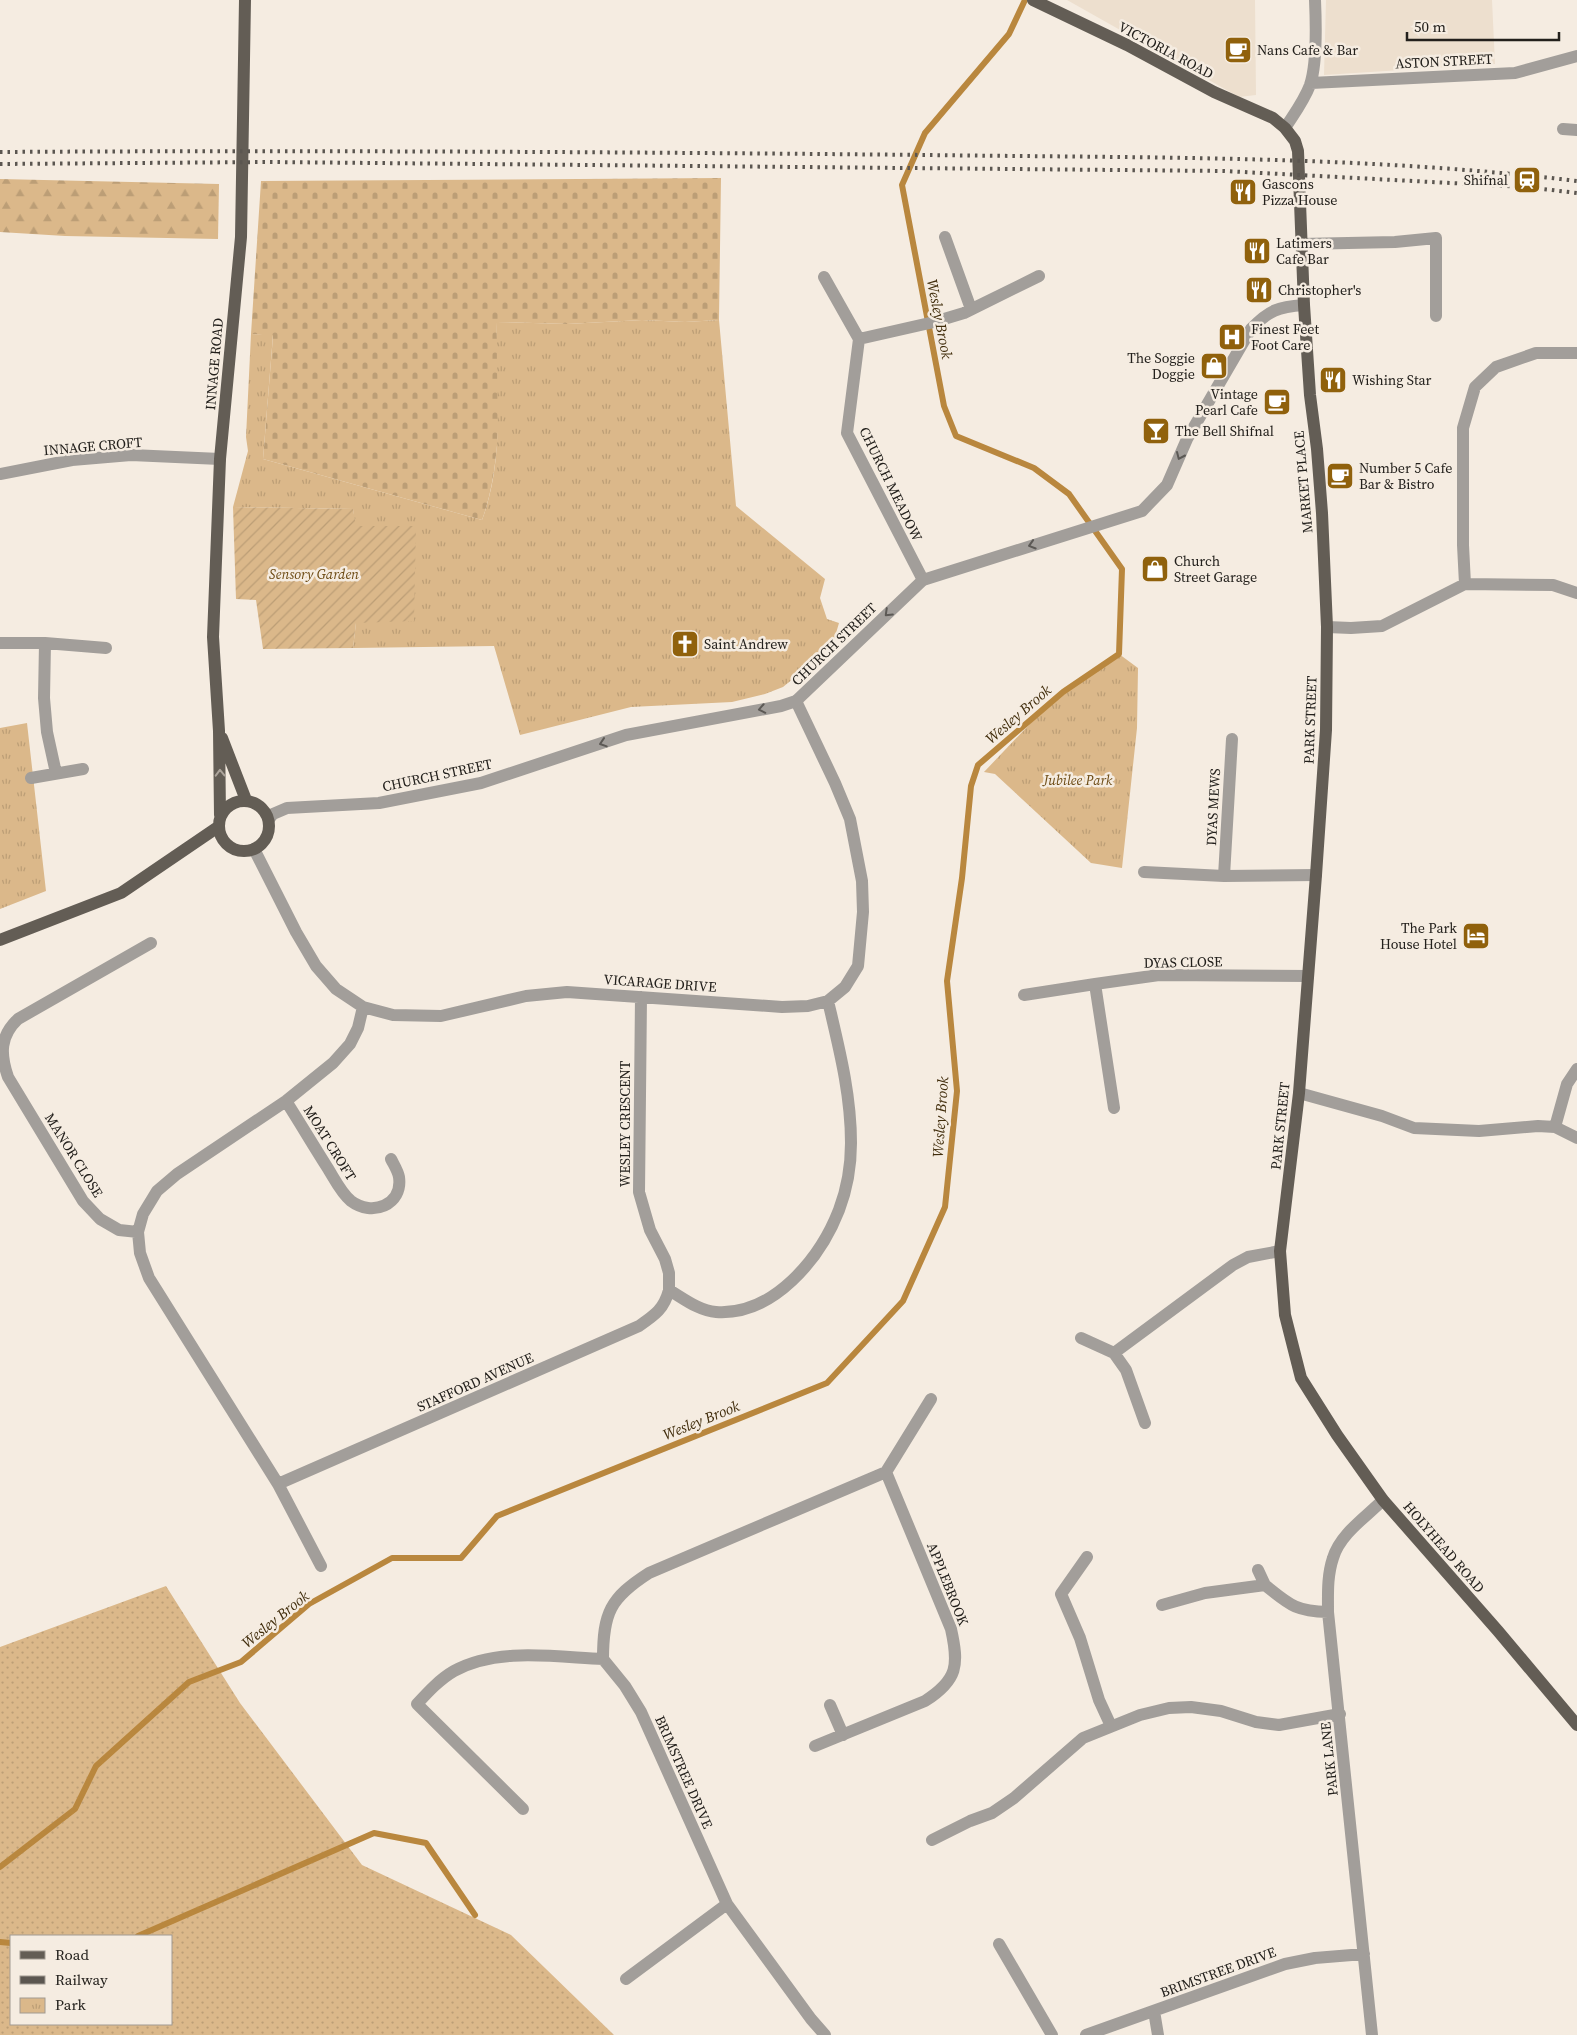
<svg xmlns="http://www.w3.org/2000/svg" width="1577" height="2035" viewBox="0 0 1577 2035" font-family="'Source Serif 4',serif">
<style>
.built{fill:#eddfce}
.grass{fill:url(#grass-dots);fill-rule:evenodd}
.forest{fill:url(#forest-firs)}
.cemetery{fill:url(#cemetery-stones)}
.park{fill:url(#park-tufts)}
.garden{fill:url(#garden-furrows)}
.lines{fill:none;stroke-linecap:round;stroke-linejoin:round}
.stream{stroke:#b9873e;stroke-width:6}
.minor{stroke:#a29e9a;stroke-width:12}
.tertiary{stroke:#a29e9a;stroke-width:12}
.primary{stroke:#635d55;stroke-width:12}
.rail{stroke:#5b5650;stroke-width:4;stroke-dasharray:2.5 5;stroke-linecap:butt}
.oneway{stroke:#5c5955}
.oneway2{stroke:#aca49b}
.labels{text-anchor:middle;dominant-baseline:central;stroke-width:5;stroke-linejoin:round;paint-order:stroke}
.street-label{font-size:14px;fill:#23201c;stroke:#f5ece1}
.poi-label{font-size:14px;fill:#23201c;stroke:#f5ece1;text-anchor:start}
.park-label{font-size:14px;font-style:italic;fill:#6d4b14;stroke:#f5ece1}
.water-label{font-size:15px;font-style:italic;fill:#402c0b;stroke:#f5ece1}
</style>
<defs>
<pattern id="grass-dots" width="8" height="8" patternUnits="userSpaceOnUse" patternTransform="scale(1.25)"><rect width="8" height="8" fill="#dbb88a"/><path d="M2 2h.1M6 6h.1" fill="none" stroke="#bc9e76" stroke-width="1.8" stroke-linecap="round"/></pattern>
<pattern id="forest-firs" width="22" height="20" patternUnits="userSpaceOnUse" patternTransform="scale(1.25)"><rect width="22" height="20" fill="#dbb88a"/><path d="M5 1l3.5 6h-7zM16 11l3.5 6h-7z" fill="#bc9e76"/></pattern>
<pattern id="cemetery-stones" width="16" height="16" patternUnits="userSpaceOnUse" patternTransform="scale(1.25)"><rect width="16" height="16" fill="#dbb88a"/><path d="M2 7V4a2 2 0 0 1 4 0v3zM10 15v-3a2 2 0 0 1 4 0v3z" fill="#bc9e76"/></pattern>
<pattern id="park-tufts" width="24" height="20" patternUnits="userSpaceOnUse" patternTransform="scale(1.25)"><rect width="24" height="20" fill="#dbb88a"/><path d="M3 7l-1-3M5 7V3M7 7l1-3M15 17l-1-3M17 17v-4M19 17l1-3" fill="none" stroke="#bc9e76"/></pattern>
<pattern id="garden-furrows" width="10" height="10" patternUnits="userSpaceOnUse" patternTransform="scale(1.25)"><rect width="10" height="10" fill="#dbb88a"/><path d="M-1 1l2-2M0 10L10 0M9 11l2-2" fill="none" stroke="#bc9e76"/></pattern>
</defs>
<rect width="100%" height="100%" fill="#f5ece1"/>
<path class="built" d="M1067,0H1255L1256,95L1239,97Z
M1326,0H1492L1495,64L1324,75Z"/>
<path class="grass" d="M166,1586L240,1703L362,1865L511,1935L614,2035H0V1647ZM171,1936V2024H11V1936Z"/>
<path class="forest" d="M0,179L219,184L218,239L65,236L0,232Z"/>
<path class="cemetery" d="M721,178L719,320L685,322L642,320L567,324L497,322C496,350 500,378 499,407C498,444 495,485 482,520L263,459L273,336L251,334L261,181Z"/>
<path class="park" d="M642,320L685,322L719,320L736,506L825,579L820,598L827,619L839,623L834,640L821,656L783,687L765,694L732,702L631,707L520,735L494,646L353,648L356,623L355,526L353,509L233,507L248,451L246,437L251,334L273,335L263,459L482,520C506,456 495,388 497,322L567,324Z
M1119,654L1138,668L1137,728L1122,868L1091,863L995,774L984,772L1044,709Z
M27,723L46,891L0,909V728Z"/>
<path class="garden" d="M233,507L353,509L356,526H416L414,621L356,623L353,648L263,649L256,600L236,599Z"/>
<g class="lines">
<path class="stream" d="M0,1867L75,1809L96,1766L189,1682L241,1662L309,1604L392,1558H461L497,1516L827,1383L903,1301L945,1207L957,1091L947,981L962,878L971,786L978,765L1063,692L1119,654L1122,569L1069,494L1034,468L956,436L944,406L902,185L925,133L1009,34L1025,0
M138,1936L374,1833L426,1843L475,1915
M0,1942L11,1943"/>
<path class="minor" d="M1563,129L1577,130
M945,237L971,309
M1301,244L1395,242L1436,238V316
M824,277L859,339
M0,474L72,460L131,455L220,459
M923,580L847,433L859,339L934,322L964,313L1039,276
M1465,584L1463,545V428L1475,387L1496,367L1536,353H1577
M1327,627L1351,628L1382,626L1465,584L1553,585L1577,593
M0,643H45L106,648
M45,643L44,698L47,732L56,773
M31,778L83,769
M254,849L296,932L316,966L336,989L363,1007L393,1015L441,1016L526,996L567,992L782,1007L808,1006L828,1001L845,987L858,966L863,912L862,881L850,819L835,783L796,701
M1144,872L1224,876L1316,875
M1224,876L1232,739
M151,943L18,1019C0,1036 0,1054 8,1077L83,1201L100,1219L119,1230L138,1232L143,1214L157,1191L177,1174L286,1101L333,1063L350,1044L358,1028L363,1007
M1024,995L1095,984
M641,997L639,1192L650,1230L665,1259L669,1273V1290C683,1298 699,1311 716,1312C773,1316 820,1259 839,1210C847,1189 851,1165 851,1143C851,1094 839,1048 828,1001
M1299,1093L1382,1116L1414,1128L1479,1131L1538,1126L1555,1127L1567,1084L1577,1069
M286,1101C300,1123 313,1145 327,1167C334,1178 341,1193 351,1201C372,1217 403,1205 399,1177C398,1171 394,1165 391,1159
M1114,1108L1095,984L1159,975L1308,976
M1555,1127L1577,1138
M138,1232L140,1253L149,1278L278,1484L321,1566
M1081,1338L1114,1353
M1145,1423L1126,1370L1114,1353L1233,1265L1248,1257L1280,1251
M886,1472L931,1399
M278,1484L639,1326C655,1315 664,1309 669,1290
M1087,1557L1061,1594L1080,1638L1099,1700L1111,1726
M1258,1570L1265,1585
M1162,1605L1205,1593L1265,1585C1290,1605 1295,1611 1328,1612
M603,1659C603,1613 610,1598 649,1573L886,1472L951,1629C959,1665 958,1680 925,1701L815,1746
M603,1659L625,1686L641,1712L727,1904L811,2019L825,2035
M830,1705L843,1735
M523,1809L417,1704C428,1692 440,1679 454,1671C497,1647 556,1657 603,1659
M932,1840L970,1821L992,1813L1014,1798L1083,1738L1140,1715L1169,1708L1191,1707L1221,1711L1256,1722L1279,1725L1340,1714
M999,1944L1052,2035
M626,1979L727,1904
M1154,2011L1158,2035
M1086,2035L1285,1964L1315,1958L1364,1954
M1372,2035L1328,1612C1328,1594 1327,1576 1333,1558C1340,1534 1366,1517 1383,1500"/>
<path class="tertiary" d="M1311,83L1515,73L1577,56
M1285,128C1294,114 1304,101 1310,85C1317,64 1316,22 1315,0
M269,819L273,814L287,808L379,803L481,783L626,735L781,706L796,701L923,580L1142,511L1167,485L1187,439L1251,329C1269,310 1278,307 1304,305"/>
<path class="primary" d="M1033,0L1127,45L1214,92L1273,118L1285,128L1295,141L1298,151L1304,305L1310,395L1317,449L1322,513L1327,627L1326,730L1316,875L1299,1093L1280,1251L1285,1315L1301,1378L1337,1435L1383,1500L1498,1631L1577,1725
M222,738L246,800
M219 826a25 25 0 1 1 50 0a25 25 0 1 1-50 0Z
M220,815L219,731L213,637L220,459L241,237L245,0
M0,940L121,893L218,827"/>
<path class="rail" d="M0,152C309,150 618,152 928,155C1144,158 1362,155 1577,181
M0,164L269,162L1224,171L1526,187L1577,193"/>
</g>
<defs><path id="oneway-chevron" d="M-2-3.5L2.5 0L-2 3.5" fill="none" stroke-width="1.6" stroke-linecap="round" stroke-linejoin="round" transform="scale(1.25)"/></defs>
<g class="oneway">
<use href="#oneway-chevron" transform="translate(1180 456) rotate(114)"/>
<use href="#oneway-chevron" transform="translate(1032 545) rotate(163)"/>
<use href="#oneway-chevron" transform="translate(888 613) rotate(136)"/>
<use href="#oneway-chevron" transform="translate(762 709) rotate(169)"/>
<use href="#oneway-chevron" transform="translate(603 743) rotate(162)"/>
</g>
<use class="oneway2" href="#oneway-chevron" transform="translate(220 773) rotate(-91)"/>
<defs>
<g id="cafe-square" transform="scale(1.4375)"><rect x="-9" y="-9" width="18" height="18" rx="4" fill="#90610c" stroke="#f5ece1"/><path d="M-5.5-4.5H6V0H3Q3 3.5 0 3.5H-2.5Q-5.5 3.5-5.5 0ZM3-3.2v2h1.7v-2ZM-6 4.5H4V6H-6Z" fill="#fff"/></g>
<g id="station-square" transform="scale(1.4375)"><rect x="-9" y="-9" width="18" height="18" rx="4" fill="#90610c" stroke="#f5ece1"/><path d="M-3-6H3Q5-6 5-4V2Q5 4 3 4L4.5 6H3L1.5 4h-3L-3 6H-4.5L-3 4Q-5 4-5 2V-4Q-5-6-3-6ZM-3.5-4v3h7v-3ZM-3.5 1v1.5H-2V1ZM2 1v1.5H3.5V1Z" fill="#fff"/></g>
<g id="restaurant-square" transform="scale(1.4375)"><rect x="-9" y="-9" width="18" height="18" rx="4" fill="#90610c" stroke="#f5ece1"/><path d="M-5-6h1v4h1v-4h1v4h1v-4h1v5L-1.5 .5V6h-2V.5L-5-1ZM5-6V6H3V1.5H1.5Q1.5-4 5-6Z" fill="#fff"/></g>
<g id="hospital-square" transform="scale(1.4375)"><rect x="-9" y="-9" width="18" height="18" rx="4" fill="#90610c" stroke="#f5ece1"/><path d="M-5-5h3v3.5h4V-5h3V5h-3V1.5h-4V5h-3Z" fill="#fff"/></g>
<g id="shop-square" transform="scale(1.4375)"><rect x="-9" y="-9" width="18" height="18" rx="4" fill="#90610c" stroke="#f5ece1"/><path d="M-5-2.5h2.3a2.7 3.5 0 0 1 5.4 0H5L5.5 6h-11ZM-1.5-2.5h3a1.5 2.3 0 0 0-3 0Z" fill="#fff"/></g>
<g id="bar-square" transform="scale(1.4375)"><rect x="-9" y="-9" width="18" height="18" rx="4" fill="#90610c" stroke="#f5ece1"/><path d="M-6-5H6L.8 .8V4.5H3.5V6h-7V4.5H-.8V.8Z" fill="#fff"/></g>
<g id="church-square" transform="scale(1.4375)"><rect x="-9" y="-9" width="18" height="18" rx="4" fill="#90610c" stroke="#f5ece1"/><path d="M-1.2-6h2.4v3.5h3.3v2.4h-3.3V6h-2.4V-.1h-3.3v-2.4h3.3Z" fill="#fff"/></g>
<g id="hotel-square" transform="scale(1.4375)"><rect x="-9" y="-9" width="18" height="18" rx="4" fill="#90610c" stroke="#f5ece1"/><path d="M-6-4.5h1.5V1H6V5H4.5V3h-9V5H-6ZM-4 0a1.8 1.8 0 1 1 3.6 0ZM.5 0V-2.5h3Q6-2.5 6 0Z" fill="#fff"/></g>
</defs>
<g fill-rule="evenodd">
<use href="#cafe-square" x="1238" y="50"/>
<use href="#station-square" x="1527" y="180"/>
<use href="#restaurant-square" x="1243" y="192"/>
<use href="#restaurant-square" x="1257" y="251"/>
<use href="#restaurant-square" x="1259" y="290"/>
<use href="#hospital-square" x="1232" y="337"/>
<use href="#shop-square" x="1214" y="366"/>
<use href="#restaurant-square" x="1333" y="380"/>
<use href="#cafe-square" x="1277" y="402"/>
<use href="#bar-square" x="1156" y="431"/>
<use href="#cafe-square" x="1340" y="476"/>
<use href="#shop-square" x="1155" y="569"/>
<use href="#church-square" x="685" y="644"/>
<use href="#hotel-square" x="1476" y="936"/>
</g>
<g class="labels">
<g class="street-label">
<text transform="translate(1166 50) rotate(28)">VICTORIA ROAD</text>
<text transform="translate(1444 61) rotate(-3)">ASTON STREET</text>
<text transform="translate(214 364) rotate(-85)">INNAGE ROAD</text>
<text transform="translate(93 446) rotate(-5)">INNAGE CROFT</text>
<text transform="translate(1303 482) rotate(-95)">MARKET PLACE</text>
<text transform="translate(891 484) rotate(64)">CHURCH MEADOW</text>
<text transform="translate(834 644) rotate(-44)">CHURCH STREET</text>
<text transform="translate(1310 720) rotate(-88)">PARK STREET</text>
<text transform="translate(437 775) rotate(-12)">CHURCH STREET</text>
<text transform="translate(1213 807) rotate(-87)">DYAS MEWS</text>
<text transform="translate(1183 962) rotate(-1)">DYAS CLOSE</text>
<text transform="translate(660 983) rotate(4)">VICARAGE DRIVE</text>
<text transform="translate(625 1124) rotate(-90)">WESLEY CRESCENT</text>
<text transform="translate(1280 1126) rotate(-84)">PARK STREET</text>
<text transform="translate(330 1143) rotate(58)">MOAT CROFT</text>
<text transform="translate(74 1155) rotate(58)">MANOR CLOSE</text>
<text transform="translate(475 1382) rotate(-24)">STAFFORD AVENUE</text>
<text transform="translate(1444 1547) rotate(49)">HOLYHEAD ROAD</text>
<text transform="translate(948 1584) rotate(68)">APPLEBROOK</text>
<text transform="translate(1329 1759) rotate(-96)">PARK LANE</text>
<text transform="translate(684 1772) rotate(66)">BRIMSTREE DRIVE</text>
<text transform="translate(1218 1972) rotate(-20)">BRIMSTREE DRIVE</text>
</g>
<g class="poi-label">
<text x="1257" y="50">Nans Cafe &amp; Bar</text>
<text x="1508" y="180" text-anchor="end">Shifnal</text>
<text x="1262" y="184">Gascons<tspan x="1262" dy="16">Pizza House</tspan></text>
<text x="1276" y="243">Latimers<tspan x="1276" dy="16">Cafe Bar</tspan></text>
<text x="1278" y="290">Christopher's</text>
<text x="1251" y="329">Finest Feet<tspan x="1251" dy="16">Foot Care</tspan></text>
<text x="1195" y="358" text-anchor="end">The Soggie<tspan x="1195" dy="16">Doggie</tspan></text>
<text x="1352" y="380">Wishing Star</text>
<text x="1258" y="394" text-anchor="end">Vintage<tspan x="1258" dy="16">Pearl Cafe</tspan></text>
<text x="1175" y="431">The Bell Shifnal</text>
<text x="1359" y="468">Number 5 Cafe<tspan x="1359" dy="16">Bar &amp; Bistro</tspan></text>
<text x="1174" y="561">Church<tspan x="1174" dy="16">Street Garage</tspan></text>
<text x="704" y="644">Saint Andrew</text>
<text x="1457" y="928" text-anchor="end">The Park<tspan x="1457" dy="16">House Hotel</tspan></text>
</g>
<g class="park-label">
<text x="314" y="574">Sensory Garden</text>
<text x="1078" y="780">Jubilee Park</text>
</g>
<g class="water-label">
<text transform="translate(940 319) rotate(79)">Wesley Brook</text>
<text transform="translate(1018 714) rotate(-41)">Wesley Brook</text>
<text transform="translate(940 1117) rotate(-86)">Wesley Brook</text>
<text transform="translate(701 1420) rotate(-22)">Wesley Brook</text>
<text transform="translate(275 1619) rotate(-39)">Wesley Brook</text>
</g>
</g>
<rect x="10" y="1935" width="162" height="90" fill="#f5ece1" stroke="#a19a92"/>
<rect x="20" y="1951" width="25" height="8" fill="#635d55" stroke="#a19a92"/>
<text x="55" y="1960" font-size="15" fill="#23201c">Road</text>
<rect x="20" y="1976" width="25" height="8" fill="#5b5650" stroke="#a19a92"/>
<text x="55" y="1985" font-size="15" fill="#23201c">Railway</text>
<rect x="20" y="1998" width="25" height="15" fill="url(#park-tufts)" stroke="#a19a92"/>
<text x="55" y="2010" font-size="15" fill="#23201c">Park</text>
<path d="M1407 32v8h152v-8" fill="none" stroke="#23201c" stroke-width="2.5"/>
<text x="1414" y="32" font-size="15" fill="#23201c" stroke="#f5ece1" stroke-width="4" paint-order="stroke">50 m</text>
</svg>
